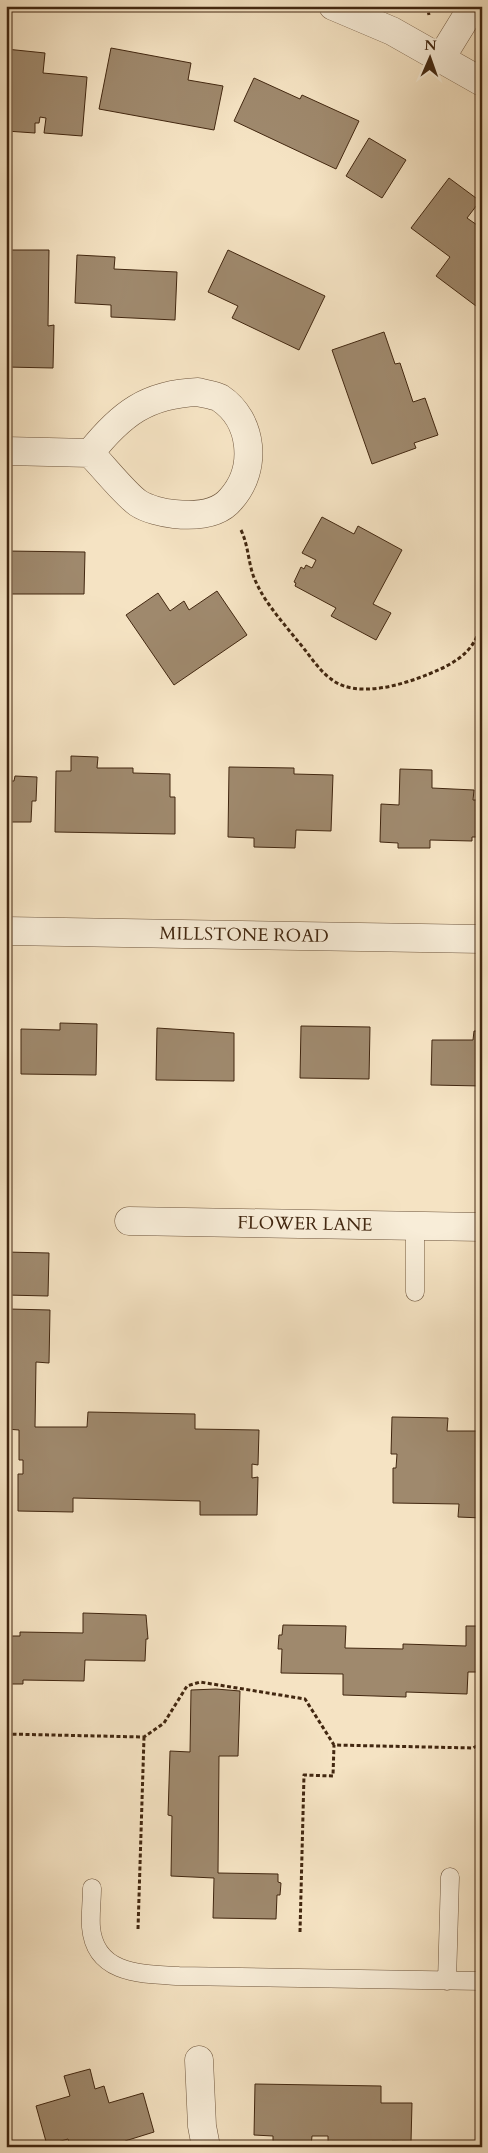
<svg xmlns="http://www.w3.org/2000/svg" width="488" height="2153" viewBox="0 0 488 2153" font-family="Cardo,serif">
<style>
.building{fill:#9f896d;stroke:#422710}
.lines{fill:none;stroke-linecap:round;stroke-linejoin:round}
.service-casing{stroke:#6f563d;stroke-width:19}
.minor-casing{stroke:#6f563d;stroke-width:29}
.path{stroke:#422710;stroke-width:3;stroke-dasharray:4 2.5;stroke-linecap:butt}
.service{stroke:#f8edd8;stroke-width:18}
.minor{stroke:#f8edd8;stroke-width:28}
.labels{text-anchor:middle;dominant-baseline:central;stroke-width:5;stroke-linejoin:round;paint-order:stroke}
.street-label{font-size:18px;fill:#422710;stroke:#f8edd8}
</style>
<rect width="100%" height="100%" fill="#f5e3c3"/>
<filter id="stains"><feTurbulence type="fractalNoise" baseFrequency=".004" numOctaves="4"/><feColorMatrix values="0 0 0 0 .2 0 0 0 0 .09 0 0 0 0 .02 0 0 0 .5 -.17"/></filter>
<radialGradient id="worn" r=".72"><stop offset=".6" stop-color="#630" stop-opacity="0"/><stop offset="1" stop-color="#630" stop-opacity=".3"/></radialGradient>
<path class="building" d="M111,48L191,63L188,80L223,86L214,130L99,109Z
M6,49L45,53L43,73L87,77L82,136L44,133L46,118L40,117L39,123H35V133L6,131Z
M254,78L300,99L302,95L359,121L336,169L234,121Z
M369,138L406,160L382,198L346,176Z
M449,178L480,201L467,218L477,225L479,222L482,225V298L476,306L436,276L450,257L411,228Z
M9,250H49L48,326L54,325L53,368L6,367V270H8Z
M228,250L325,296L299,350L232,318L238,306L208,292Z
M77,255L115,257L114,269L177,272L175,320L111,317V305L75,303Z
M384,332L395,364L400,363L413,402L425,398L438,435L414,443L416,448L372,464L332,350Z
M322,517L354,534L358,526L402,550L373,604L391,613L376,640L331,616L336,608L295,586L296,583L294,582L301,567L304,569L306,565L312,568L316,560L302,553Z
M6,551L85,552L84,594H6Z
M217,591L247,635L174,685L126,615L158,593L170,611L184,601L189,610Z
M71,756L98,757L97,768H133V773L170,774V797H175V834L55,832L56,771H71Z
M229,767L294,768V774L333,775L331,831L296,830L295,848L254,847V838L228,837Z
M400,769L432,770V788L474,790L473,800H482V837H472V841L430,840V848H398V843L380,842L381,804L399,805Z
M15,776L37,777L36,801H32L31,822H6V781H14Z
M60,1023L97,1024L96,1075L21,1074V1029L60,1030Z
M301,1026L370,1027L369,1079L300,1078Z
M157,1028L234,1033V1081L156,1080Z
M474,1031H482V1086L431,1085L432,1040H473Z
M6,1252L49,1253L48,1296L6,1295Z
M9,1309L50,1310L49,1363L36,1362L35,1427H87L88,1412L195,1414V1429L259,1430L258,1465L252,1464V1478L258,1477L257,1515H200V1501L73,1498V1512L18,1511V1474H23V1460H19V1430L6,1429V1314H10Z
M392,1417L448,1418L447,1431H482V1518L458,1517L459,1504L393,1503V1468H396L397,1454H391Z
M83,1613L146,1615L148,1639H146L145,1661L85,1660L84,1681L23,1680V1684H6V1636H20V1632L83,1633Z
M283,1625L346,1626L345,1648L403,1649V1644L466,1646V1626H482V1672H468L467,1694L406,1692V1697L343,1695V1674L281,1673L282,1649H278L279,1635H282Z
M216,1689L240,1691L238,1756H219L218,1873L278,1874V1882L281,1883L280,1895H277L276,1919L213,1918L214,1878L171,1876L172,1816L168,1815L170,1751L190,1752L191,1690Z
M90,2069L95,2089L104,2086L109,2103L143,2093L154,2132L125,2141L127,2147H71L68,2139L47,2145L36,2106L70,2096L64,2076Z
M255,2084L381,2086V2103H412L411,2142L392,2141V2147H328V2136H312L311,2147H273V2136L254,2135Z"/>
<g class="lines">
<g class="service-casing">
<path id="service" d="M415,1292V1226
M92,1888C92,1901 90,1915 91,1927C95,1975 142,1974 179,1976L482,1981
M447,1981L450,1877"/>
</g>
<g class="minor-casing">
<path id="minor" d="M333,6L392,31L482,82
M441,58L473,6
M198,392C205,394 214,395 220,398C253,420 258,469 231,499C218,515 193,516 174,514C163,513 147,509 138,503C125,494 102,465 90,453C121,414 147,394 198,392Z
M6,451L90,453
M6,931L482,939
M129,1221L482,1227
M199,2060L202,2126L206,2147"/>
</g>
<path class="path" d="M427,6L429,15
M241,530C249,547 248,564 255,580C265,603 281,620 296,639C307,651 318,670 331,679C356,699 402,685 429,674C458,662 478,650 482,617
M6,1734L144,1737L164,1723L187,1686L200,1682L305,1699L334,1745L473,1748L482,1743
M138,1929L144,1737
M300,1932L304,1775L333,1776L334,1745"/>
<use href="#service" class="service"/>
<use href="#minor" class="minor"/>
</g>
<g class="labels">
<g class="street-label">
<text transform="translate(244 935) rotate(1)">MILLSTONE ROAD</text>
<text transform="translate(305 1224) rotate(1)">FLOWER LANE</text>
</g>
</g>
<rect width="488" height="2153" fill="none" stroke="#f5e3c3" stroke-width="25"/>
<rect x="8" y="8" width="473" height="2138" fill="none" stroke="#422710" stroke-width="2.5"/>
<rect x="12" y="12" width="463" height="2128" fill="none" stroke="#422710"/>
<g transform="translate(430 58) rotate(2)" stroke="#f8edd8" stroke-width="4" paint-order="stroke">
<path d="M0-4L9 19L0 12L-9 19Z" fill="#422710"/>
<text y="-8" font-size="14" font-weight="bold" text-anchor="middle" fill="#422710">N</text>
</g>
<rect width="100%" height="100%" filter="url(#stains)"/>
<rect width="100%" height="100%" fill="url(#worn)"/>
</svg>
